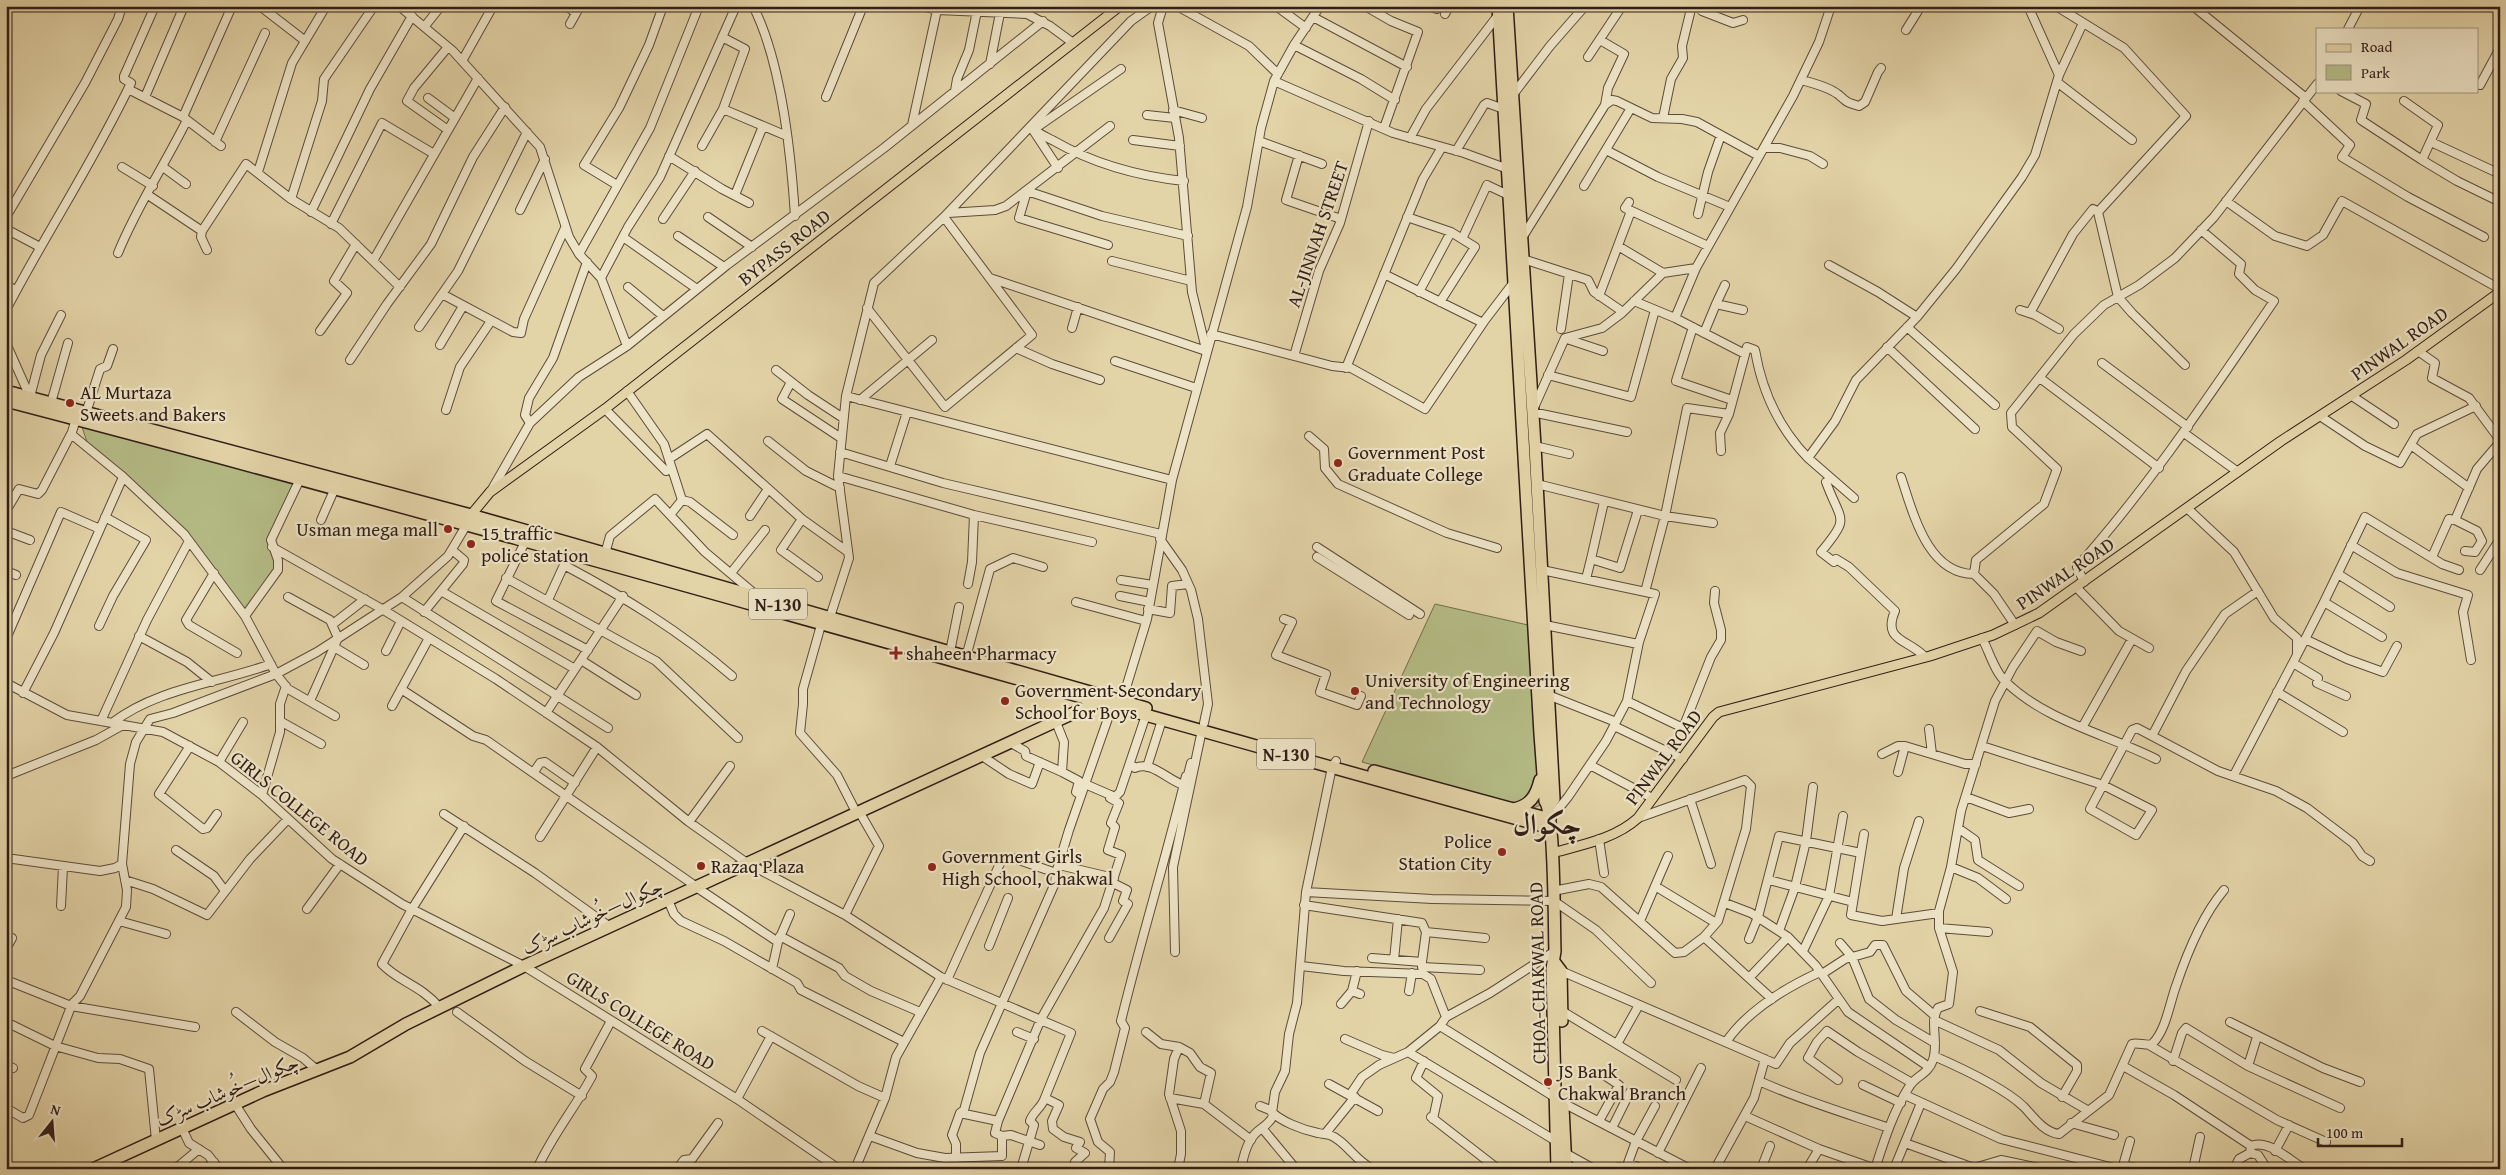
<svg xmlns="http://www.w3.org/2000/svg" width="2506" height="1175" viewBox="0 0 2506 1175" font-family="'Gentium Book Plus',Amiri,serif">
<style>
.green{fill:#b5bc86;stroke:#726c4e}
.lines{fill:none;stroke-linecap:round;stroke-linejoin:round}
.minor-casing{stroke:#5d4b3a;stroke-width:10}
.major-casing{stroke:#301d16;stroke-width:11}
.highway-casing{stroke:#301d16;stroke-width:14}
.minor{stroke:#ede3c6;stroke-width:8}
.major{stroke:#e3d4a8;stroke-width:9}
.highway{stroke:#e3d4a8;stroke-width:11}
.poi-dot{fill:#8f2418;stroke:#ede3c6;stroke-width:2}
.labels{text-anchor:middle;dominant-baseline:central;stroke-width:4.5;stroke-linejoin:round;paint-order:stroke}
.shield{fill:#ede3c6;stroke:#69584b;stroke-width:1}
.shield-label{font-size:18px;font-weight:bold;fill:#301d16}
.street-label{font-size:19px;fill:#301d16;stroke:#ede3c6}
.poi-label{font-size:19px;fill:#301d16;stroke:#ede3c6;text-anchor:start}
.town-label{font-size:29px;font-weight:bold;fill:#301d16;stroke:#ede3c6}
</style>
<rect width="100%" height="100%" fill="#e3d4a8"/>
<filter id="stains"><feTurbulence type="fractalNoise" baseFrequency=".004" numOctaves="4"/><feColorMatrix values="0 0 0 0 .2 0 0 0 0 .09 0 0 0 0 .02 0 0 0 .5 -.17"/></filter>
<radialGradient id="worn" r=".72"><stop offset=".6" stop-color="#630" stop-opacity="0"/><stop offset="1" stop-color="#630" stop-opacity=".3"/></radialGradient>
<path class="green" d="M80,421L300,479L272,544L278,563L245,616L189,541L87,442Z
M1435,604L1528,625L1541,805L1533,808L1362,762Z"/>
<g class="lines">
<g class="minor-casing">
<path id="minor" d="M260,6L304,40
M399,6L453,51L540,147L569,237L579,254L601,278L627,346
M566,6L576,13
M753,6C782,63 791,153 795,216
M921,6L937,10L1027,14L1050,26L1073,43
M1163,6L1158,23L1179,138L1192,292L1206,349
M1177,6L1249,46L1278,74
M1276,6L1306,28
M1365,6L1391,21L1418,32L1384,128
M1428,6L1437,9
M2056,6L2124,48L2186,116L2098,212L2118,297L2132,313L2185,365
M2193,6L2306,98
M1702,11L1733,23L1743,20
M1445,14L1449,6
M1313,17L1407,67
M570,24L580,6
M425,26L441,6
M2348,29L2360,6
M1906,30L1921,6
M1294,45L1361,79L1395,100
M1588,57L1622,6
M462,61L493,6
M990,64L1000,13
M2059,75L2083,23
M1801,80C1813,83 1829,87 1839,95C1848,103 1846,102 1859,106L1865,102L1878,72L1881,68
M1274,81L1393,133L1464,153L1508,169
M2057,82L2132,140
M2477,84L2480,85L2500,48
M128,89L183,117L221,146
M955,91L957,79L969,50L978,6
M2341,91L2366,104L2361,120L2422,160L2438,125L2404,101
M1512,96L1550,46L1585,6
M145,97L184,6
M826,97L863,6
M428,98L455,118
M2303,101L2350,145L2342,157L2408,197L2484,237
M1605,105L1612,100L1617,101L1652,118L1682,119L1697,122L1759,156
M723,109L787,136
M1173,110L1202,118
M1147,115L1175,118
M183,117L232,6
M1663,118L1671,79L1683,58L1682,46L1691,9
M912,125L937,10
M1031,126C1036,133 1046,137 1054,141C1094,164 1137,176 1184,181
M448,130L407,101L414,88L448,47
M527,132L458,271L442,294L513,332L521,333L524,319L565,228
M1410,138L1426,109L1499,14
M1133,140L1180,146
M1259,141L1322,164
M215,142L265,33
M2431,142L2500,174
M702,146L723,109L745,49L722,37
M1764,148H1780L1810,156L1823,164
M1606,150L1658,177L1730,207
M1456,151L1484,105L1487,103L1504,109
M1299,155L1286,200L1341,219
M669,156L722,189L749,203
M2422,160L2457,181L2498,201
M122,167L153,186
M163,167L186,184
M1058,168L1033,130L1121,69
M258,172L292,63L326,6
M617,185L584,165L619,108L649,45L663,6
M1584,186L1631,108
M148,195L202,231
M735,195L763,126
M291,199L322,101L324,79L374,6
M2226,201L2275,236L2307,246L2323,235L2342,201L2500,289
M1629,202L1625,208L1708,246
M520,210L545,159
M311,212L370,89L412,16
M948,213L995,210L1006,206L1110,126
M1698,214L1708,172L1721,135
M6,217L85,83L118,19L122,6
M708,217L752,247
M1407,217L1451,232L1475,247L1440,302
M663,219L695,171
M331,224L382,123L434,154
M6,229L40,247
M678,236L724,267
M623,237L697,289
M1522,238L1605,105L1608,88L1624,54L1600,40
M1462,239L1487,185L1504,193
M1108,245L1019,218L1027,191L1102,216L1188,236
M1618,246L1663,273
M207,250L201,237L202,231L246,164L291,199L339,228L400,287
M118,253C136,208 165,164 187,120
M579,254L650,128L699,6
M1523,259L1588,280L1594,292L1623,312
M373,261L478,78
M1112,261L1191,281
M1829,265L1878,292L1917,317
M1696,268L1793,96L1819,42L1831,6
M1384,274L1483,323
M601,278L628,227L660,177L736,6
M990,278L1206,351
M6,284L16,291
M628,287L663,316
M1419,292L1451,232
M1599,296L1631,211
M1634,301L1675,318L1745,354
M1716,304L1725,285
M867,308L945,407L1032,335L944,217
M6,310C46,233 94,161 131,83L124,79V76L155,6
M419,327L442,294
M1693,327L1676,381L1732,400
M1907,327L1995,405
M1072,328L1078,307
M1561,329L1569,274
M2059,329L2035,315L2020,310L2030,313L2073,234L2093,209L2097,211
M320,331L347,293L334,281L356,244
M1704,333L1716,304L1743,310
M1211,334L1332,366L1351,368L1425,409L1485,320L1514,282
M1567,339L1603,351
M6,343L30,397
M440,345L463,306
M1887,347L1975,429
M1016,348L1052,364L1100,380
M2418,351L2435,363L2432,378L2469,398L2500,440
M1294,356L1319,271L1340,223L1369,121
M350,360L387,304L431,244L473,157L505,107
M1115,361L1196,388
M2102,363L2188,427
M1346,368L1423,179L1442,147
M776,370L808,395L843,418
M1548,375L1631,397L1655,310
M2040,378L2159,468
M791,382L782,399L841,438
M627,391L664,444L682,500L670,515
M846,396L1172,480
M2352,396L2394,424
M30,397L41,355L61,315
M860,400L932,340
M51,403L68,343
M605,409L666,471L672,469
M446,410L460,367L491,321
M86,413L100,369L107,366L113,349
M2320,416L2365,446L2400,463L2417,434L2476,406
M530,423L525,415L529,398L553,358L587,262
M1627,432L1532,412L1565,338L1602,328L1622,313L1663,273L1696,268L1675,318
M2184,433L2238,472
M71,434L121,475L184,534L245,616L276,674L288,689L335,716
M1309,436L1324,449L1325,468L1338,484L1447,533L1497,548
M768,441L806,471L840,488
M2411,445L2469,488
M1535,446L1569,454
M1721,451L1720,433L1729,414L1747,347L1755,350C1762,392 1778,427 1808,458L1835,421L1856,380L1917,317L1956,269L2022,177L2035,155L2059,75L2028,6
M840,452L943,483L1161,534
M1808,458L1854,498
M669,459L707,434L802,519L848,552
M890,466L907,412
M838,476L974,515L1092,542
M1901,477C1913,512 1927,574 1974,574
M1826,482C1841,523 1851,516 1821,552L1834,562L1836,559L1849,567L1895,611C1882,641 1908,639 1925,657
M1537,484L1665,516L1713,523
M491,491L530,423L579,377L627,346L727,265L884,148L1043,21
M682,500L690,502L733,535
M2187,508L2234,552L2274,618L2297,638V655L2234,775
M6,511L19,489L38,494L42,490L72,432L76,419
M750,516L768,489
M802,519L781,550L818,577
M321,520L335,488
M6,531L30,540
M1160,539L1182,570L1191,590L1198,619L1208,704L1204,723
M526,540L496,601L588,650
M2351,545L2397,573L2468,595L2463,612L2471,660
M272,547L382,609L496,679L597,747L689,822L747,863L845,915L879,846L860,813
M1317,547L1420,614
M565,551L564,565C624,597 680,631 732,676
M2465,551L2475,552L2482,541L2477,531L2455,520L2477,469L2500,442
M605,554L610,536L655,499L705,552L755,594
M1317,557L1409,615
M2432,557L2449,519L2455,520
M1591,559L1604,502
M1542,570L1655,594L1639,642L1627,701L1606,741L1568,797L1550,819
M2480,570L2500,539
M6,571L16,575
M214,573L186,620L189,625L237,653
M731,573L765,530
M2338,574L2390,607
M506,578L656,661L738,738
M1586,579L1591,559L1620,568L1638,510
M1121,580L1153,585
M2084,582L2077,567C2151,484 2211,393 2274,301L2255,290L2239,274L2241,264L2201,230
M968,584L972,562L974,515
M2076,587L2119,631L2149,648
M441,591L575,669
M1645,592L1665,516L1687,408L1729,414
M1120,596L1150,602
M288,597L330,620L338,638L310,701
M402,597L608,728
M548,600L564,565
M1076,602L1146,621
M2324,602L2365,517L2442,564L2459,570
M1148,609L1170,613L1172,586L1188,584
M424,612L463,564L464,560L452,550
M245,616L278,570V560L271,540L300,479
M830,617L849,558L838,476L846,396L874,283L944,217L1131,21L1152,6
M1284,619L1292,622L1276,655L1326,674L1320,692L1357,705L1361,696
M333,624L365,599
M821,625L803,689V704L800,733L837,775L857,814
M1545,625L1638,644
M2015,625L1994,594L1974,574L1976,560L2044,504L2057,469L2012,427L2011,413L2074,334L2104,305L2139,285L2175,258L2214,217L2317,84
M99,626L113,596L146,540L105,517
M139,636L187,662L212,682
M1982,638C1989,651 1995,673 2006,682C2046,721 2106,734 2156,759
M6,639L61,512L100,529
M2305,639L2347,659L2383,672L2397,646
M334,647L364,665
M386,651L401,621
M950,652L959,607
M2298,653L2324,602L2382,637
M966,657L990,569L1013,558L1043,567
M581,660L636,695
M2293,663L2318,678L2317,683L2346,696
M6,683L67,715L163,732L219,762L262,795L332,859L402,904L524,966L737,1099L839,1169
M401,689L473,736L486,740L694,885
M2277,692L2343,732
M23,693L54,633L123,477
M1548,695L1616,722
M1122,701L1147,619L1172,480L1247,207L1261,128L1274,81L1294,45L1320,6
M1627,701L1683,728L1711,657L1721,640V630L1714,603L1715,591
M392,706L429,638
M546,713L623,596
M101,721L147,620L189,541
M280,721L321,744
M1056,722L1064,742L1062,772L1079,781L1076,792L1081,795
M112,723C157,688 219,683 271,664
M1614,726L1683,759
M2083,726L2132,639
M1929,729L1932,754
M2152,736L2186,671L2225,614L2258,591
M1011,743L1025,751L1026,756L1062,772
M190,746L159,794L203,829L207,828L217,814
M1982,746L2103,785L2152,810L2136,835L2090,809L2132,730L2137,728L2218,771L2276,791L2307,808L2353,843L2362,856L2370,861
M1882,754L1898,746H1905L1965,764H1976
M982,756L1009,774L1032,784L1040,762
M219,762L243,722
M1130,764L1135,768C1152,760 1168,781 1184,785
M1590,765L1652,798
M1147,767L1162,720
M534,772L540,763L545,762L575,783
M1898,772L1905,746
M6,776L96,740L123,725
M1085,784L1115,797L1120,792L1146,715
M262,795L280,732V704L286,686
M1966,797L2009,813L2029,809
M1690,799L1711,864
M444,814L535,873L610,927
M689,822L730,766
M1958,828L1975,840L1978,860L2019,886
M1864,834L1851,915L1882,921L1939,913
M540,837L597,747
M1599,839L1604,873
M176,850L214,876L225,891
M6,858L100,871L115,868L122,864
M1059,865L1114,878
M1951,867L1978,878L2006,899
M125,880L153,889L207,915L250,859L288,819
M1769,880L1853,902
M1655,886L1716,923
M696,887L778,942
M1553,891L1589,884L1601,887L1675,953L1684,952L1704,937L1718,921L1746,829L1751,786L1745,780L1638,818
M1306,892L1432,899L1554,901L1596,930L1651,983
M668,900L674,914L681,921L724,941L797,983L801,990L904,1042
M1725,903L1751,913L1788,937L1816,966L1848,1012L1929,1067
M1304,905L1422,923L1426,932L1485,938
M61,906L63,867
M307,909L340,864
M845,915L941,977L1071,1033L1044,1100C1040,1109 1033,1112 1030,1121L1034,1125L1021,1169
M1896,919L1904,868L1919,821
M119,921L166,934
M1640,921L1668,856
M1939,928L1988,932
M1779,931L1795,887L1806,841L1813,787
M780,936L839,968L845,976L871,991L920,1012
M1704,937L1772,999
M1109,938L1128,904L1123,901L1127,890L1113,883
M1749,939L1758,917L1779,836L1861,853
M1840,943L1852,957L1869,999L1896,1020L1935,1043
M989,946L1008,898
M6,949L12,938
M1803,951L1829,896L1843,816
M1175,952L1173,867L1202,730
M1372,958L1422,962L1426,932
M1394,960L1398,919
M1422,962V967L1480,970
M1301,966L1344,971L1423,974L1431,979L1446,1017
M772,969L778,942L790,914
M1357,971L1352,991L1360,994
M1561,971L1776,1064L1790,1043L1839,999
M1822,974L1845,959L1870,952L1875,945H1883L1906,991L1934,1015
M1749,978L1788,937
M6,980L71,1006L195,1027
M947,980L1002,859L1013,858L1056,873
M1409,991L1412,973
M1341,1004L1352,991
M440,1008C421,985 399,982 382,964L412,909L464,826
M1562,1011L1676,1080
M1980,1011L2030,1027L2077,1065V1071L2062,1097
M236,1012L275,1042L303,1058L317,1070
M457,1012L525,1061L582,1096
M1934,1020L1999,1050L2041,1083L2087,1110
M6,1022L55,1046L98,1058L120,1059L149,1069L156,1140
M2230,1022L2323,1068L2360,1082
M1440,1026L1556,1098
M762,1031L858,1086L885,1098
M1017,1032L1034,1039
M1146,1032L1161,1044L1179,1047L1190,1053L1200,1067L1211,1073L1204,1104
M1345,1039L1382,1055L1394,1058
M1726,1042C1748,1010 1785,988 1820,972
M1617,1044L1639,1005
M2149,1045L2277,1120L2326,1142
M1408,1052L1556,1141
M1934,1056C1959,1067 2003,1087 2023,1106C2033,1116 2043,1132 2059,1134L2109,1095L2132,1044C2138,1042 2149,1047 2153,1043C2166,1030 2170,1002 2176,986C2187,953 2202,916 2224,890
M1424,1061L1416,1078L1438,1096L1433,1119
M2173,1061L2182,1033L2186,1028L2248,1066L2340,1108
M6,1065L13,1068
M2123,1066L2174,1095L2251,1146L2250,1153L2239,1159L2234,1169
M2248,1066L2257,1037
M1838,1080L1808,1058L1817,1042L1827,1031L1858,1052L1912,1083
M1759,1081C1801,1100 1845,1113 1889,1128
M1329,1084L1378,1111
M1863,1085L1901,1103
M1350,1095L1362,1077L1379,1065L1408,1052L1440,1026L1446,1017L1490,993L1555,951
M1905,1095L2001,1139L2118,1169
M1045,1098L1059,1105L1052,1121L1053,1129L1064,1137L1080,1142L1076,1148L1085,1153L1075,1162L1073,1169
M1170,1098L1204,1104L1251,1140
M737,1099L771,1036
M1563,1103L1690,1169
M235,1104L251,1129L280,1165L278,1169
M1260,1106L1270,1110C1279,1121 1303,1130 1318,1133C1322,1134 1326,1134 1330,1135C1346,1141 1355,1161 1373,1169
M6,1108L23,1118L29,1115L72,1004L80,996L126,907L127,890L122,864L130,764L136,742L150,719L173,713L276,674L317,652L402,597L448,556L467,524
M1272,1113L1275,1092L1285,1071L1289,1034L1297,1003L1306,892L1332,767L1336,761
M1745,1116L1819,1149L1876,1169
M1431,1117L1498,1169
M998,1121L1041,1019L1104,908L1121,855L1108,850L1115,827L1111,823L1119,803L1110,798L1111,795
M1599,1121L1619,1085L1604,1075
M2071,1123L2114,1135
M182,1128L189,1143L208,1155L219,1169
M1262,1128L1296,1169
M1612,1128L1630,1092
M1325,1134L1355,1097
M870,1136L917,1153L945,1158L1002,1156V1136
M1905,1143L1974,1168L2001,1160L2044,1169
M1040,1145L1011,1135L1002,1136L995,1133L998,1121L960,1113L964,1110L980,1053L1055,883L1056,873L1069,830L1112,707
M2251,1146C2268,1139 2288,1159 2303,1168
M2275,1151L2289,1125
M1565,1153L1594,1169
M1658,1153L1701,1068
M2250,1153L2258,1155L2267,1169
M956,1158V1144L952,1135L960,1113
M2123,1165L2140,1169
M175,1169L199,1149
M206,1169L214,1162
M537,1169C552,1135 575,1108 592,1076L585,1069L611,1021
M677,1169L684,1160L692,1159L718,1123
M855,1169L885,1098L896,1057L941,977
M1109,1169L1110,1152L1098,1142L1090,1119L1103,1089L1110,1082L1114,1072L1125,1028L1121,1021C1141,939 1166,858 1186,776L1188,775L1191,763L1195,764
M1178,1169L1181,1154V1131L1169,1094L1174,1059L1179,1047
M1241,1169C1243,1158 1246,1144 1254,1135C1260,1128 1269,1125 1273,1116
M1618,1169L1619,1167L1623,1169
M1637,1169L1638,1167L1628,1163L1636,1141L1655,1106
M1715,1169L1754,1098L1765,1059
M1761,1169L1770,1146
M1807,1169L1819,1149
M1875,1169C1884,1141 1893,1112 1909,1087C1917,1074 1927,1076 1933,1060C1939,1042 1929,1023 1938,1008L1949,1004L1953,972L1939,928V911L1951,867L1961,811L1995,701L2013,667L2037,631L2056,642L2081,651
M1894,1169L1921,1103
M2122,1169L2130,1141
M2193,1169L2200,1137"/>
</g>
<g class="major-casing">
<path id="major" d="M471,515L490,492L605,409L1120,6
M1552,853C1581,845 1615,839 1638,818L1713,717L1719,712L1930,656L1993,635L2039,613L2281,441L2406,360L2500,292"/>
</g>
<g class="highway-casing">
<path id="highway" d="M1498,6L1540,734L1545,801C1555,815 1554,927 1555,951L1552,969L1557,1169
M1507,6L1535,446L1554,799L1549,806
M6,391L471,515L1146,708
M6,401C523,536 1036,686 1550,828
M1374,771L1550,819
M1513,809C1530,806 1536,796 1540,780
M1555,963L1561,971L1562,1021
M1563,1107L1566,1169
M93,1169L263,1091L350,1057L406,1024L524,966L1100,701"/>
</g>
<use href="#minor" class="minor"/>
<use href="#major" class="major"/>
<use href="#highway" class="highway"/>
</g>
<g class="poi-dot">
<circle cx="70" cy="403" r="5"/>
<circle cx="1338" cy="463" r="5"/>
<circle cx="448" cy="529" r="5"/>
<circle cx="471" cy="544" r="5"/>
<path d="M893.5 645.5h5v5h5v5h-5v5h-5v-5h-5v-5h5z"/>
<circle cx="1355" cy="691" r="5"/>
<circle cx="1005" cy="701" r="5"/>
<circle cx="1502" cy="852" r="5"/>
<circle cx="701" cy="866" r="5"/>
<circle cx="932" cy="867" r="5"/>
<circle cx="1548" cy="1082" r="5"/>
</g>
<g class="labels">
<g class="shield">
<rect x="749" y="588.5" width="58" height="31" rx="4"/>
<rect x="1257" y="738.5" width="58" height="31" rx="4"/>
</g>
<g class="shield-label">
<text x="778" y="604">N-130</text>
<text x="1286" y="754">N-130</text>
</g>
<g class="street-label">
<text transform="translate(1317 234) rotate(-71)">AL-JINNAH STREET</text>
<text transform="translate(784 247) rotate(-38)">BYPASS ROAD</text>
<text transform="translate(2399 343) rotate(-35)">PINWAL ROAD</text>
<text transform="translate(2065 573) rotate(-34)">PINWAL ROAD</text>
<text transform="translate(1663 757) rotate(-53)">PINWAL ROAD</text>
<text transform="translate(300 808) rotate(39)">GIRLS COLLEGE ROAD</text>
<text transform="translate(592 916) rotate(-25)">چکوال—خُوشاب سڑک</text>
<text transform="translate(1537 973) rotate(-91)">CHOA-CHAKWAL ROAD</text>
<text transform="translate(641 1020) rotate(32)">GIRLS COLLEGE ROAD</text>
<text transform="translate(227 1090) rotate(-23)">چکوال—خُوشاب سڑک</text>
</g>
<g class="poi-label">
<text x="80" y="392">AL Murtaza<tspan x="80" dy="22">Sweets and Bakers</tspan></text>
<text x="1348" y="452">Government Post<tspan x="1348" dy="22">Graduate College</tspan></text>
<text x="438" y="529" text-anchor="end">Usman mega mall</text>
<text x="481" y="533">15 traffic<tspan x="481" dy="22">police station</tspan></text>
<text x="906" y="653">shaheen Pharmacy</text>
<text x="1365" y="680">University of Engineering<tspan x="1365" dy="22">and Technology</tspan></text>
<text x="1015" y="690">Government Secondary<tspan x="1015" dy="22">School for Boys</tspan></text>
<text x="1492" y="841" text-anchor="end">Police<tspan x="1492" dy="22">Station City</tspan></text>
<text x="942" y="856">Government Girls<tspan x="942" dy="22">High School, Chakwal</tspan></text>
<text x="711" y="866">Razaq Plaza</text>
<text x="1558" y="1071">JS Bank<tspan x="1558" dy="22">Chakwal Branch</tspan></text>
</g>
<g class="town-label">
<text x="1547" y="823">چکوال</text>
</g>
</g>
<rect width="2506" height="1175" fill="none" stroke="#e3d4a8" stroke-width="25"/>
<rect x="8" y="8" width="2491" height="1160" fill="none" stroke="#301d16" stroke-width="2.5"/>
<rect x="12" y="12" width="2481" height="1150" fill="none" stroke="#301d16"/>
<rect x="2316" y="28" width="162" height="65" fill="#ede3c6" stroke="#a19480"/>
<rect x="2326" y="44" width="25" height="8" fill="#e3d4a8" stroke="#a19480"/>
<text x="2361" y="52" font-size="15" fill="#301d16">Road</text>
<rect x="2326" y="65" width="25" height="15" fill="#b5bc86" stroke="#a19480"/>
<text x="2361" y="78" font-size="15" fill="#301d16">Park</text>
<g transform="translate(52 1122) rotate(17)" stroke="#ede3c6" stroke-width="4" paint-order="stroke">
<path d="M0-4L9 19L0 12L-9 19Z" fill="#301d16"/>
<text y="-8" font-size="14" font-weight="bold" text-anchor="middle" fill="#301d16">N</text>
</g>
<path d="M2318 1138v8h84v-8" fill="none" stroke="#301d16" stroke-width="2.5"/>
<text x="2326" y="1138" font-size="15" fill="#301d16" stroke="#ede3c6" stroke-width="4" paint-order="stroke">100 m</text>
<rect width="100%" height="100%" filter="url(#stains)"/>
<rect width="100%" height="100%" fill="url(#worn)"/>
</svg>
